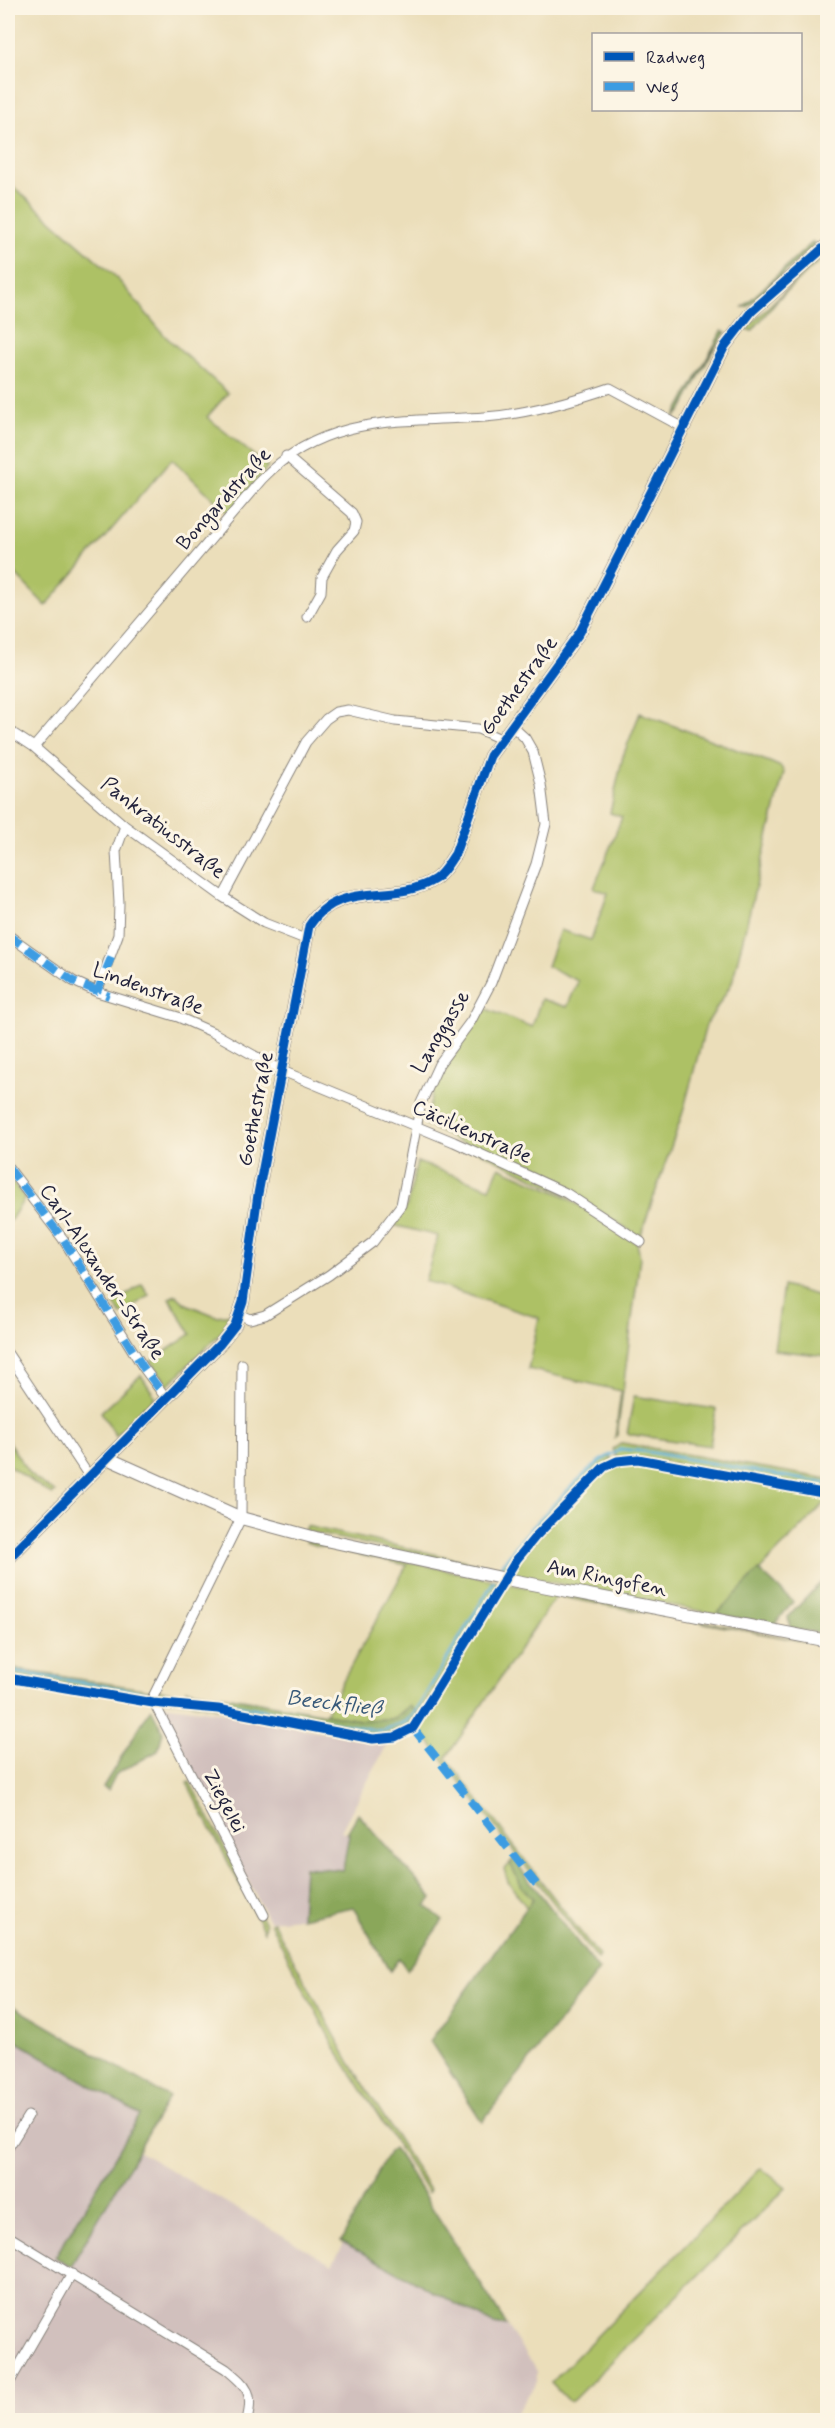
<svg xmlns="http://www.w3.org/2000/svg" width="835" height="2428" viewBox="0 0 835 2428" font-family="Mynerve,sans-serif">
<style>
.industrial{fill:#d1c0bd}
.green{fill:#adc165;stroke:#687250;stroke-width:1.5}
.forest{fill:#8aa75a;stroke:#56644a;stroke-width:1.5}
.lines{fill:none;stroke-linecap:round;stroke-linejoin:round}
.stream{stroke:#5bafd7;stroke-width:3}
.minor-casing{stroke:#86807a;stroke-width:11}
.tertiary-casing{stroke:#86807a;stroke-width:14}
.minor{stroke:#fff;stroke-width:9}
.tertiary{stroke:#fff;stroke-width:12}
.quiet{stroke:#3c9ce2;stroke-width:8;stroke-dasharray:15 8;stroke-linecap:butt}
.cycleway-casing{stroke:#fcf5e5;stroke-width:13}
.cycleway{stroke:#0057b8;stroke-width:9}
.labels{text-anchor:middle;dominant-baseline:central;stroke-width:6;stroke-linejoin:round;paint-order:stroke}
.street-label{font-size:21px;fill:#22223b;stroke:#fcf5e5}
.water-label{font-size:22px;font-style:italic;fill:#395a79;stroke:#fcf5e5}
</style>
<rect width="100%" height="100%" fill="#fcf5e5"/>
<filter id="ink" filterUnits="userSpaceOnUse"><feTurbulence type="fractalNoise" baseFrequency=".0167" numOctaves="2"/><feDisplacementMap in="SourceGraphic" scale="12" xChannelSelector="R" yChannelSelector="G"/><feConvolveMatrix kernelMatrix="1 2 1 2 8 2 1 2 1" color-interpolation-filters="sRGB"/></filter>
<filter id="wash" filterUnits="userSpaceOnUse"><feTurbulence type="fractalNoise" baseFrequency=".008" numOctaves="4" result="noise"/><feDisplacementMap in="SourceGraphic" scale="24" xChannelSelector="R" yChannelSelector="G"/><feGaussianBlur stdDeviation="1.35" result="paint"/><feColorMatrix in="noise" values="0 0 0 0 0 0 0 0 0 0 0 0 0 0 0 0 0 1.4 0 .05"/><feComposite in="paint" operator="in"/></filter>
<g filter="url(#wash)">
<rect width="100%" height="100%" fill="#ebdeba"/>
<path class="industrial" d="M162,1705L225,1713L370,1741H389L341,1831L349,1833L343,1870L304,1867L301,1918L269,1921L205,1798Z
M8,2036L140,2115L55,2257L71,2265L136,2150L332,2264L344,2243L493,2324L507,2326L537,2371V2382L513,2417L510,2420H8Z"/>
<path class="green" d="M8,182L116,277L165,336L228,393L207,417L268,467L228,513L172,459L46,606L15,574L8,583Z
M827,249V254L778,299L752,331L746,329Z
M640,713L772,763L781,767L784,772L732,983L706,1025L683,1112L640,1237L591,1206L425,1125L434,1085L484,1008L532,1027L541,999L567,1007L578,981L547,966L560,930L591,940L608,893L594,888L622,817L610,813L623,756Z
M417,1162L490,1188L499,1167L563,1195L637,1243L640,1257L617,1436L615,1438L621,1391L528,1369L539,1318L425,1281L438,1236L393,1225L407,1206Z
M8,1176L25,1198L8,1224Z
M142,1284L149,1295L121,1315L114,1304Z
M783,1286L827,1298V1356L774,1350Z
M176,1295L186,1304L216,1316L233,1314L223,1331L168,1385L151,1361L191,1334L169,1298Z
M141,1375L155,1397L116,1436L101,1412Z
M634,1396L716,1409L710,1446L627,1434Z
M8,1441L30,1475L55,1492L52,1495L8,1465Z
M622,1443L827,1479V1491L646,1458H617L613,1449Z
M610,1456L612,1460C571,1486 533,1530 505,1570L501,1569C516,1542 584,1469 610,1456Z
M628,1462L657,1464L827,1496V1501L717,1614L513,1575C514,1557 585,1485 602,1472C610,1465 618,1463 628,1462Z
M306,1526L489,1566L484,1569L304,1531Z
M307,1540L498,1581L493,1596L419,1714L409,1706L394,1719L361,1720L324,1715L407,1565L314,1545L306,1542Z
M510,1584L803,1641L556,1596L446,1758L599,1956L597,1959L421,1731L420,1723L425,1714L504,1588Z
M8,1668L25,1671L150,1690L145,1697L8,1675Z
M159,1690L190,1696L189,1702L159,1700L157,1697Z
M190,1782L265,1924L264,1931L187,1783Z
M510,1863L522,1887L533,1899L527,1908L508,1882L504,1869Z
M273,1922L350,2063L430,2190L428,2193L335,2048L270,1923Z
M761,2168L786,2188L570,2403L551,2383Z"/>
<path class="forest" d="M813,242L816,244L747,307H743Z
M722,331L726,332L712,352L681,411L674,418Z
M759,1570L793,1602L774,1625L717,1614Z
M827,1576V1635L790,1628L788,1617Z
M186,1689L360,1720L394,1719L409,1706L419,1714C404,1738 385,1736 359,1734L189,1702L190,1696L185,1695Z
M151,1708L163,1732L158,1751L116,1774L108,1790L103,1787Z
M358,1814L432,1898L426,1906L443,1920L407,1970L399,1958L390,1971L353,1907L301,1918L304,1867L343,1870L349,1834L347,1833Z
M513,1859L599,1970L482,2122L430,2041L533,1899L522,1887L510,1863Z
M8,2003L169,2097L71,2266L55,2257L140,2115L8,2036Z
M394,2148L503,2319L507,2326L493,2324L341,2241L389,2152Z"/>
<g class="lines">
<path class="stream" d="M615,1453L621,1449L648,1452L828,1484
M500,1569C516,1541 585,1468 612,1454
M8,1671L148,1693
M161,1695L219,1702L381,1731L405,1722L414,1714L494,1581"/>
</g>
</g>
<g filter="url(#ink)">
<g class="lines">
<g class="minor-casing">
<path id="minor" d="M286,456L352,513L356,522L354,531L337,550L322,577L321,592L307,617
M8,730L34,747L125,826L223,897L264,923L305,939
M34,747L262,479C325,414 401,422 485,417C527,414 569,402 610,388L684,428
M223,897L306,742L326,719L336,712L348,710L395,721L478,729L503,740
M8,935L73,981L97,992L178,1017L212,1032L280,1070L454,1142L566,1193L641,1242
M97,992L118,935L119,903L116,851L125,826
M8,1167L63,1239L143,1367L166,1398
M240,1315L250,1319L265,1315L329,1275L373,1242L401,1205L421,1103L439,1064L471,1021L491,983L536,864L546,824L541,784L533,752L525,738L513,727
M8,1354L89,1476
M242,1364L241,1518L152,1699L264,1915
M8,1678L153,1703
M8,2148L28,2116
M8,2236L226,2369C248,2387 254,2393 247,2420
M8,2385L72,2274"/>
</g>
<g class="tertiary-casing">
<path id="tertiary" d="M107,1458L241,1518L316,1538L506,1579L828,1641
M8,1559L220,1344L235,1325L243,1302L258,1194L309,926C339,878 394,906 435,879C444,873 449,862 455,854L490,756L580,632L725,346L752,311L828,244"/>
</g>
<use href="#minor" class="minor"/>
<use href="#tertiary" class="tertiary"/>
<path class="quiet" d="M8,935L73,981L109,996
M97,992L113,953
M8,1167L63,1239L143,1367L166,1398
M413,1728L537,1885"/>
<g class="cycleway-casing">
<path id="cycleway" d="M8,1559L220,1344L235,1325L243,1302L258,1194L309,926C339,878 394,906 435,879C444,873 449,862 455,854L490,756L580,632L725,346L752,311L828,244
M8,1678L153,1703L218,1709L373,1739L395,1737L413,1728L517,1559L536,1536L604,1467L617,1461L638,1459L828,1494"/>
</g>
<use href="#cycleway" class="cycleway"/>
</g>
</g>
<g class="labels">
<g class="street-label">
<text transform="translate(224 499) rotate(-48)">Bongardstraße</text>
<text transform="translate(519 686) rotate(-54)">Goethestraße</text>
<text transform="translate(163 828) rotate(38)">Pankratiusstraße</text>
<text transform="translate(148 989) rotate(20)">Lindenstraße</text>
<text transform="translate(441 1032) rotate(-59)">Langgasse</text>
<text transform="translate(256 1109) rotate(-79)">Goethestraße</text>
<text transform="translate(472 1132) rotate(24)">Cäcilienstraße</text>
<text transform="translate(102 1272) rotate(56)">Carl-Alexander-Straße</text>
<text transform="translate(607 1578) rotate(11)">Am Ringofen</text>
<text transform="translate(224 1801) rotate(62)">Ziegelei</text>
</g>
<g class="water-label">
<text transform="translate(334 1704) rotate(7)">Beeckfließ</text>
</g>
</g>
<rect width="835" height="2428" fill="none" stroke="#fcf5e5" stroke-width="30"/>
<rect x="592" y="33" width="210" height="78" fill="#fcf5e5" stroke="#a5a1a1" stroke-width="1.5"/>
<rect x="604" y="52" width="30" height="9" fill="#0057b8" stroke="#a5a1a1" stroke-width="1.5"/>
<text x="646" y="63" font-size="18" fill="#22223b">Radweg</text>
<rect x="604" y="82" width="30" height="9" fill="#3c9ce2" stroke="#a5a1a1" stroke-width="1.5"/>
<text x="646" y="93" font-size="18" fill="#22223b">Weg</text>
</svg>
